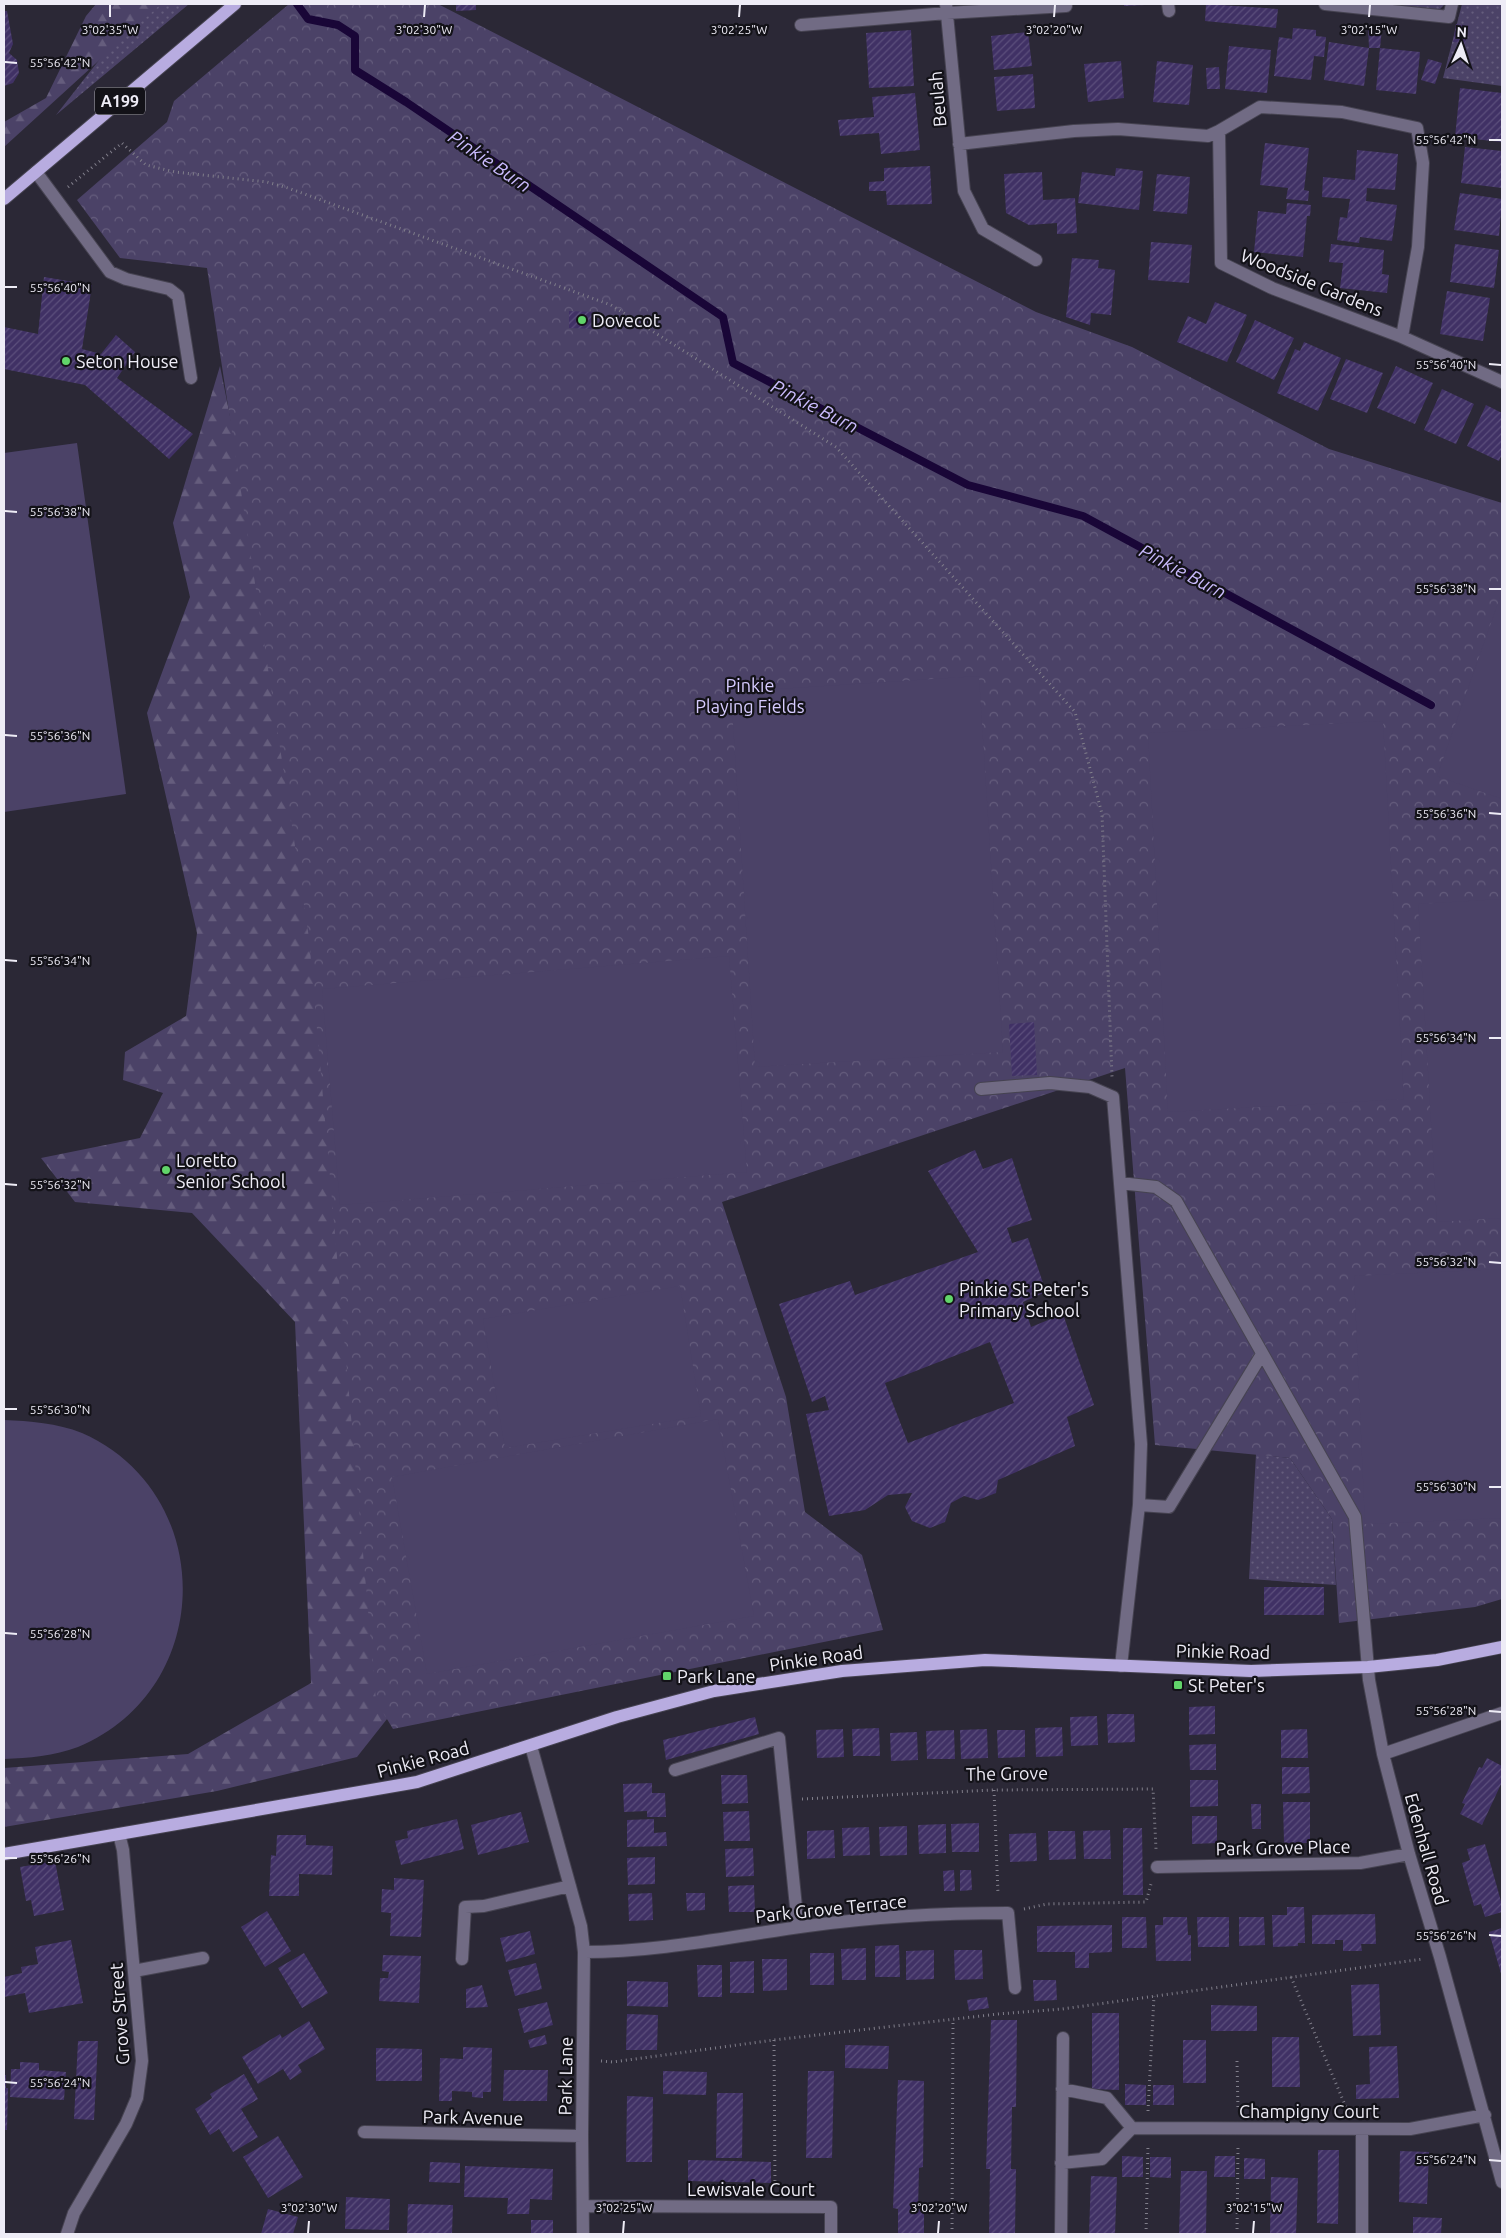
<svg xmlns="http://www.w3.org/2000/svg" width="1506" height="2238" viewBox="0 0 1506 2238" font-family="Ubuntu,sans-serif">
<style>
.grass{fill:url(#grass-dots)}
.forest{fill:url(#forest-firs)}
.park{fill:url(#park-crowns)}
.pitch{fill:#4b4267}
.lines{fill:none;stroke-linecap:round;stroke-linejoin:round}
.stream{stroke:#190637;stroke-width:8}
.building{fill:url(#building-hatch);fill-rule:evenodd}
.minor-casing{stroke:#464351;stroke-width:14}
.major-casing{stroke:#464351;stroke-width:14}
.path{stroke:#817f8b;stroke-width:3;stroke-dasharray:1 4;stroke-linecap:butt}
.minor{stroke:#716b84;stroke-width:12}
.major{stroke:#b8ace0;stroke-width:12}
.ticks{fill:none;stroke:#eeecf6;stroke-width:2}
.poi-dot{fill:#61d46a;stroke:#131218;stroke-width:2}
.labels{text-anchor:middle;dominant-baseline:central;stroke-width:4.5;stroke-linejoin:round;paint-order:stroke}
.shield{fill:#131218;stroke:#acabb3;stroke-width:1}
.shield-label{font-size:16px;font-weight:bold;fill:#eeecf6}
.street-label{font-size:18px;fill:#eeecf6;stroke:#131218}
.poi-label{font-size:18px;fill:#eeecf6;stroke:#131218;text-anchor:start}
.park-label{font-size:18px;fill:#d7ccff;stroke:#131218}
.water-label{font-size:19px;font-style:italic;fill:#cabbfd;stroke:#131218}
.ticks-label{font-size:12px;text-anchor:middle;fill:#eeecf6;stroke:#131218;stroke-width:4.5;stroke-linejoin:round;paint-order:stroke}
</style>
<defs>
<pattern id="grass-dots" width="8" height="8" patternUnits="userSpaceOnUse" patternTransform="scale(1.25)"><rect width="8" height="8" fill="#4b4267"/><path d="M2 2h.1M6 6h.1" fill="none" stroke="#655d7d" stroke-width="1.8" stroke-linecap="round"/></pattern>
<pattern id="forest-firs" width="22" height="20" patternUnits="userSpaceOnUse" patternTransform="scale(1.25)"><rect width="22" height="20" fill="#4b4267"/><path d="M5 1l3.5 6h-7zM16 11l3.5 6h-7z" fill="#655d7d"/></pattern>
<pattern id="park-crowns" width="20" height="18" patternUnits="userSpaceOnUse" patternTransform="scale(1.25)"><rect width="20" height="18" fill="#4b4267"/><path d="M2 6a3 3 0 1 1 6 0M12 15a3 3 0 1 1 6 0" fill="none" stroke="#655d7d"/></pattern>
<pattern id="building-hatch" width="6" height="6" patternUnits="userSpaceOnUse" patternTransform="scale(1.25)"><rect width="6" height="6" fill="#403165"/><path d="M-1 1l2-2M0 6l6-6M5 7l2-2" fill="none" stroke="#5c4f7c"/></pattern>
</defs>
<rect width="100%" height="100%" fill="#2b2836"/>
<path class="grass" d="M143,4H189L56,115Z
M1357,4H1445L1436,13Z
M1462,4H1502V86L1443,78Z
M1256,1454L1290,1458L1332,1519L1336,1585L1249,1579Z"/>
<path class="forest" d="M96,4H161L4,147V122L46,98L86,16Z
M220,366L333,936L378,1481L387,1719L357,1757L217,1791L4,1827V1768L188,1754L311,1683L295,1322L192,1213L75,1202L41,1158L140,1138L163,1093L123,1080L125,1052L186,1016L197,933L147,713L190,597L173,523Z"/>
<path class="park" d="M289,4H438L1036,312L1132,347L1329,449L1502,503V1599L1475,1607L1339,1623L1332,1519L1290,1458L1155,1445L1125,1068L722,1202L786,1397L805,1512L862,1555L883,1630L393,1729L376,1701L309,938L207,268L120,258L77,200L167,122L174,101Z"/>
<path class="pitch" d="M77,443L126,794L4,812V453Z
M1502,592V799L1437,776Z
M979,676L1003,1052L755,1067L731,692Z
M1383,721L1404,1099L1168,1112L1148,733Z
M1502,899V1218L1437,1222L1418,904Z
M729,956L747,1172L340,1205L322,989Z
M1502,1269V1518L1365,1524L1354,1276Z
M680,1286L701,1416L505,1448L483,1319Z
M718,1419L754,1616L427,1674L392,1477Z
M4,1420C30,1421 57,1423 82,1433C218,1493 216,1690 78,1747C54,1756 29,1758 4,1759Z"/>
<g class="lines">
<path class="stream" d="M297,4L308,19L338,25L355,36V70L406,102L723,317L733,363L968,485L1083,516L1431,705"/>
</g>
<path class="building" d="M456,4H476V10L456,11Z
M1124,4H1145V5L1124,6Z
M1206,4L1278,9L1276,28L1205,21Z
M4,11H7L13,44L9,53L17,60L19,73L13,83L4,86Z
M1456,24L1469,26L1465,44L1453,42Z
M1368,26L1382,28L1380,48H1369L1364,86L1324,80L1329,42L1369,48Z
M1293,28L1316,30V36L1326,37L1324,57L1314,56L1311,80L1274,76L1279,37L1292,39Z
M911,30L914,86L869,88L866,33Z
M1028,32L1032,66L994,70L991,36Z
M1229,46L1271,50L1267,93L1225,89Z
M1380,48L1420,52L1416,94L1376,90Z
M1428,59L1442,63L1435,84L1421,80Z
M1121,61L1124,98L1088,102L1084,64Z
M1157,61L1193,65L1189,105L1153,102Z
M1219,67L1220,89H1207L1206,68Z
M1033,74L1035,108L997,111L994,77Z
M1460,88L1502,93V142L1455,137Z
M915,93L920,150L881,154L879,133L840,136L838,120L874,117L872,97Z
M1265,143L1309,148L1304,190L1309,191L1308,201L1286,199L1288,188L1260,185Z
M1465,147L1502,151V188L1461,183Z
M1357,150L1398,154L1395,190L1367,188L1366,201L1397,205L1392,241L1360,237L1359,243L1337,240L1340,217L1347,218L1350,199L1322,197L1323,177L1355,180Z
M930,166L932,204L887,205L886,191H869V182L884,181V168Z
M1116,168L1143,171L1139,210L1078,203L1082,172L1115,176Z
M1042,172L1043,200L1075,198L1077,233L1057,234V223L1029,225L1006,213L1004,174Z
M1157,174L1190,177L1187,214L1153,211Z
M1460,193L1502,199L1499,236L1454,230Z
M1287,203L1311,205L1310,216H1307L1303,257L1254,252L1258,211L1286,214Z
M1151,242L1192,245L1189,283L1148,280Z
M1331,244L1384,250L1382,274L1389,275L1387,293L1340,288L1343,263L1329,262Z
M1455,244L1499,250L1494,288L1450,282Z
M1072,258L1099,260L1098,268L1115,270L1111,315L1091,313L1090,325L1066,317Z
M44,277L92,285L82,349L101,354L116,335L135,352L117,378L193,434L169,459L85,385L4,369V327L38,334Z
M1447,291L1490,298L1483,341L1440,334Z
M1215,302L1247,315L1227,362L1177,342L1188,316L1206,324Z
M569,311L595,312L594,329L569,328Z
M1255,320L1294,338L1274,380L1236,362Z
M1304,342L1341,358L1318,411L1277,393L1295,349L1300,351Z
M1346,359L1383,373L1367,413L1330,399Z
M1396,366L1433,383L1415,424L1377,408Z
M1442,389L1474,404L1456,444L1424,430Z
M1486,405L1502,413V454L1499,461L1467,446Z
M1034,1022L1037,1075L1012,1076L1009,1024Z
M975,1150L983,1169L1012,1158L1032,1220L1007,1228L1012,1243L1028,1238L1046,1292L1023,1302L1031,1327L1063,1314L1094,1405L1067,1417L1075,1446L998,1480L996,1493L978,1500L964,1496L951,1503L945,1522L930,1528L912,1521L905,1507L912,1493L888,1495L865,1510L829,1516L806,1414L829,1410L825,1396L812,1402L779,1304L850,1281L855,1295L978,1252L928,1171ZM990,1342L1014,1403L908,1443L885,1383Z
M1264,1587H1324V1615H1264Z
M1215,1706V1734L1189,1735V1707Z
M1107,1714H1134L1135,1742L1108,1743Z
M1097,1716L1098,1745L1071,1746L1070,1717Z
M755,1717L759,1734L666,1760L663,1740Z
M1062,1727L1063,1756L1036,1757L1035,1728Z
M879,1728L880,1756H853L852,1729Z
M843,1729L844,1757L817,1758L816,1730Z
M987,1729L988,1758L961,1759L960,1730Z
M1307,1729L1308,1758H1281V1730Z
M954,1730L955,1759H927L926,1731Z
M997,1730H1025V1757L998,1758Z
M917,1732L918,1760L891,1761L890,1733Z
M1216,1744V1770H1190L1189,1745Z
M1487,1758L1502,1766V1782L1482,1825L1460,1814L1465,1804L1462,1803L1479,1767L1482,1768Z
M1282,1767H1309L1310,1793L1282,1794Z
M721,1775H747L748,1803L722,1804Z
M1190,1780H1218V1806L1190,1807Z
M652,1783V1793H665L666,1817H647V1811L624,1812L623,1784Z
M1283,1802H1310V1843H1284Z
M1251,1804H1261V1829H1252Z
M749,1811L750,1841H724L723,1812Z
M521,1812L529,1842L478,1855L471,1825Z
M1192,1816H1217V1843L1192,1844Z
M457,1819L464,1849L401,1865L395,1841L408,1838L407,1831Z
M654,1819V1833L666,1832L667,1846L627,1847V1820Z
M979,1823V1852H952L951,1824Z
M946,1824V1853L919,1854L918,1825Z
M907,1826V1855L880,1856L879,1827Z
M869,1827L870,1855L843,1856L842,1828Z
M1123,1828H1142L1143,1895H1123Z
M834,1830L835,1858L807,1859V1831Z
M1110,1830L1111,1859H1084L1083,1831Z
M1048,1831H1075L1076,1859L1049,1860Z
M1036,1833L1037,1861L1010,1862L1009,1834Z
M277,1835H306V1845L333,1846L332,1875L299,1874V1896H269L271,1855L276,1856Z
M1485,1844L1502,1905V1912L1485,1917L1481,1904L1474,1906L1462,1863L1470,1860L1467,1849Z
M753,1848L754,1876L726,1877L725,1849Z
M655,1857V1884L628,1885L627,1858Z
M55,1861L64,1910L34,1916L31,1900L26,1901L20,1867Z
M954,1870L955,1891H944L943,1871Z
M960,1870H971L972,1890L960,1891Z
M394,1878L424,1880L421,1937L390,1936L391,1913L381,1912L382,1889L394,1890Z
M754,1885L755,1912H729L728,1886Z
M652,1893L653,1920L629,1921L628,1894Z
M686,1893H705V1910L687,1911Z
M1287,1907H1304L1305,1943H1298V1946L1273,1947L1272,1915H1287Z
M267,1911L291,1951L265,1967L241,1927Z
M1375,1914L1376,1944H1361L1362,1951H1343V1940H1335V1944H1312V1915Z
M1122,1917H1146L1147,1948H1122Z
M1163,1917H1187L1188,1935H1191V1961H1156L1155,1925H1163Z
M1197,1917H1229V1947H1198Z
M1239,1917H1264L1265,1945L1239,1946Z
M1112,1925V1952L1089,1953V1968H1075V1952H1037V1926Z
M1502,1928V1977L1489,1932Z
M530,1931L535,1954L506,1962L500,1938Z
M71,1940L83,2003L29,2013L25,1993L4,1997V1977L22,1973L21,1967L38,1964L35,1947Z
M899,1945L900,1977H875V1946Z
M866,1948V1980H842L841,1949Z
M934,1950V1979L906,1980V1951Z
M954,1950H982L983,1979L955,1980Z
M304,1953L328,1993L302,2008L278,1968Z
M810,1953H834V1985H810Z
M383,1955L421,1956L419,2003L379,2001L380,1978H388L389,1972L382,1971Z
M762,1959H787V1990L763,1991Z
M754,1961V1993H730V1962Z
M536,1963L542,1989L515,1996L508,1970Z
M697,1965H722V1997H698Z
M1033,1980H1056L1057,2000L1034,2001Z
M627,1981L668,1982V2007L627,2006Z
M1379,1984L1381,2035L1353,2036L1351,1985Z
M482,1985L488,2007L466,2008V1989Z
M987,1997L989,2008L969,2011L967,2000Z
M547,2002L553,2025L524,2033L518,2009Z
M1211,2005L1257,2006V2031H1211Z
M1092,2013H1119V2090L1092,2089Z
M627,2014L658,2015L657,2050H626Z
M991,2020H1017L1016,2107H1012L1011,2169H1016L1015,2234H989L990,2169H986Z
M309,2021L325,2049L298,2065L302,2072L290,2080L283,2069L258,2084L242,2057L280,2034L282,2038Z
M545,2035L547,2044L530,2048L528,2040Z
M1272,2037H1299L1300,2087H1272Z
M1183,2040H1206V2083H1183Z
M78,2041H98L94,2120L74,2119Z
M845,2045L889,2046L888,2069L845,2068Z
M1397,2046L1399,2098L1356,2099V2085L1370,2084L1369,2047Z
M463,2047L492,2048L491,2092H483V2098L472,2097V2092L452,2091V2101H439L440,2058L463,2059Z
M376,2048L422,2049V2081H376Z
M20,2062L39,2063V2070L66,2072L64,2100L10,2097L11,2069H20Z
M504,2070H548L547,2101H503Z
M663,2071L707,2072L706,2095L663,2094Z
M808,2071H834L832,2158H806Z
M244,2074L258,2099L241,2109L258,2137L233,2152L219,2129L210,2135L195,2109L212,2098L210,2094Z
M4,2075H6V2088H8L7,2130H4Z
M898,2080L924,2081L923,2167L919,2168L918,2209H924V2234H898V2209L893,2208Z
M1125,2084L1146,2085V2105H1125Z
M1153,2085H1174V2105H1153Z
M717,2093H743L742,2158H716Z
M627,2096L653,2097L652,2162H626Z
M278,2136L303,2177L268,2198L243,2157Z
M1318,2150H1339L1338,2224L1317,2223Z
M1400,2151L1429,2152L1427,2204L1399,2202Z
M1122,2156L1143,2157V2177H1122Z
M1215,2156H1235V2177H1214Z
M1150,2157H1171V2178L1150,2177Z
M1244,2158L1265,2159V2179H1244Z
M688,2160L771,2162V2183L688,2181Z
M430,2162L460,2163V2183L429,2182Z
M465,2166L553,2169L552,2200L530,2199L529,2214H507L508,2198L464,2197Z
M1181,2171H1207L1206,2234H1179Z
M1091,2176L1117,2177L1115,2234H1089Z
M1271,2177L1298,2178L1296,2234H1270Z
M346,2197L390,2199L389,2230L345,2229Z
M408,2204L453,2205L452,2234H407Z
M268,2209L298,2217L293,2234H261Z
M1413,2217L1442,2218L1441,2234H1413Z
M531,2220H553V2234H531Z"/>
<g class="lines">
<g class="minor-casing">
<path id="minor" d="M946,4L964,191L983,229L1036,260
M1168,4L1169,11
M1325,4L1449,17L1452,4
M801,25L947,13L1066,6
M1219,131L1221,263L1272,288L1402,337L1502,382
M959,144L1074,131L1118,129L1208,136L1219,131L1260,107L1342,112L1417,128L1423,163L1418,247L1402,337
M36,172L110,272L126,279L169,289L178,296L191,378
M981,1089L1050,1083L1090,1087L1113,1097L1141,1444L1139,1505L1121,1666
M1120,1183L1156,1187L1176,1201L1355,1517L1369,1680L1383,1754L1409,1854L1440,1957L1502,2182
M1139,1505L1169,1507L1262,1354
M531,1746L581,1926L584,1952L582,2136L583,2234
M1383,1754L1502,1713
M675,1770L779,1738L798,1927
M1157,1867L1360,1863L1409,1854
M584,1952C659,1952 733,1936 807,1926C873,1917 941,1913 1008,1913L1015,1988
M462,1959L465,1907L484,1906L570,1886
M134,1971L203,1958
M1062,2089L1107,2098L1132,2128
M364,2132L582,2136
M1061,2163L1102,2159L1132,2128L1410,2129L1485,2115
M583,2206L831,2207V2234
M67,2234L74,2213L126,2124L137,2098L142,2061L123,1850L119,1834
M1061,2234L1063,2038
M1362,2234V2129"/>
</g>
<g class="major-casing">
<path id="major" d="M4,199L235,4
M4,1854L417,1782L617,1717L714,1691L842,1671L985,1660L1251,1671L1368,1667L1437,1660L1502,1647"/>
</g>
<path class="path" d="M68,187L122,143L146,165L175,172L267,182L288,188L611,305L836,447L1075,712L1102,814L1112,1077
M994,1790L998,1894
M802,1799L994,1790L1153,1789L1156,1849
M1024,1909L1047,1904L1146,1902L1151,1884
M1291,1977L1348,2112
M774,2040L775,2189
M601,2061L613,2062L774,2040L998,2014L1062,2009L1423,1959
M1237,2061L1238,2111
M1148,2111L1154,1996
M952,2234L953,2020
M1146,2234L1148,2145
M1237,2234L1238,2145"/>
<use href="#minor" class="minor"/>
<use href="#major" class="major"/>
</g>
<path class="ticks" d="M110,17V5M424,17L425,5M739,17L740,5M1054,17L1055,5M1369,17L1370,5M5,62L17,63M1489,140H1501M5,287H17M1489,364L1501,365M5,511L17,512M1489,589H1501M5,735L17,736M1489,813L1501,814M5,960L17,961M1489,1038H1501M5,1184L17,1185M1489,1262L1501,1263M5,1409H17M1489,1487H1501M5,1633L17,1634M1489,1711L1501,1712M5,1858H17M1489,1935L1501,1936M5,2082L17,2083M1489,2160L1501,2161M308,2233L309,2221M623,2233L624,2221M938,2233L939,2221M1253,2233L1254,2221"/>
<g class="poi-dot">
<circle cx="582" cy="320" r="5"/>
<circle cx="66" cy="361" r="5"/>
<circle cx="166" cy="1170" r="5"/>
<circle cx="949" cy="1299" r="5"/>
<rect x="662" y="1671" width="10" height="10" rx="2.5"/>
<rect x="1173" y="1680" width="10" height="10" rx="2.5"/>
</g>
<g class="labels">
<rect class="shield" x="95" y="87.5" width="50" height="27" rx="4"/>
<g class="shield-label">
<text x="120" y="101">A199</text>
</g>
<g class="street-label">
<text transform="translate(937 99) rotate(-95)">Beulah</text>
<text transform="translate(1312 282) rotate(22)">Woodside Gardens</text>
<text transform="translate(1223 1651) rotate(1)">Pinkie Road</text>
<text transform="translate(816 1658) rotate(-8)">Pinkie Road</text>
<text transform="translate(423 1759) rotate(-15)">Pinkie Road</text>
<text transform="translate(1007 1773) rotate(-1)">The Grove</text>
<text transform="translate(1283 1847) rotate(-1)">Park Grove Place</text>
<text transform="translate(1427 1849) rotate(74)">Edenhall Road</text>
<text transform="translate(831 1908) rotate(-6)">Park Grove Terrace</text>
<text transform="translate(119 2014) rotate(-94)">Grove Street</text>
<text transform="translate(565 2076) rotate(-89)">Park Lane</text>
<text x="1309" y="2111">Champigny Court</text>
<text transform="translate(473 2117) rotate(1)">Park Avenue</text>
<text x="751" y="2189">Lewisvale Court</text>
</g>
<g class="poi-label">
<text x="592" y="320">Dovecot</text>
<text x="76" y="361">Seton House</text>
<text x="176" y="1160">Loretto<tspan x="176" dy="21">Senior School</tspan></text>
<text x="959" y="1289">Pinkie St Peter's<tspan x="959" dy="21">Primary School</tspan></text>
<text x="677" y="1676">Park Lane</text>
<text x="1188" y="1685">St Peter's</text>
</g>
<g class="park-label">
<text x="750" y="685">Pinkie<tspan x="750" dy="21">Playing Fields</tspan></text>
</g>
<g class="water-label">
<text transform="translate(490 161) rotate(34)">Pinkie Burn</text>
<text transform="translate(815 406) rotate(27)">Pinkie Burn</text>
<text transform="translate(1183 571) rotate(28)">Pinkie Burn</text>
</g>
</g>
<g class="ticks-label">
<text x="110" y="34">3°02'35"W</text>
<text x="424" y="34">3°02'30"W</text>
<text x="739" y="34">3°02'25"W</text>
<text x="1054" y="34">3°02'20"W</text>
<text x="1369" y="34">3°02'15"W</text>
<text x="60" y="67">55°56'42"N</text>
<text x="1446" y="144">55°56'42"N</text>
<text x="60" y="292">55°56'40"N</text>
<text x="1446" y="369">55°56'40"N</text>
<text x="60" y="516">55°56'38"N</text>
<text x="1446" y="593">55°56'38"N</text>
<text x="60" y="740">55°56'36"N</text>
<text x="1446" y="818">55°56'36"N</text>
<text x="60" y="965">55°56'34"N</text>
<text x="1446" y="1042">55°56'34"N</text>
<text x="60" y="1189">55°56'32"N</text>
<text x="1446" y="1266">55°56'32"N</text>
<text x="60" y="1414">55°56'30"N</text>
<text x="1446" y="1491">55°56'30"N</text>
<text x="60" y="1638">55°56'28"N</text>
<text x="1446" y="1715">55°56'28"N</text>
<text x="60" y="1863">55°56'26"N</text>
<text x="1446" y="1940">55°56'26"N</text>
<text x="60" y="2087">55°56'24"N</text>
<text x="1446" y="2164">55°56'24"N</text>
<text x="309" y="2212">3°02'30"W</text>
<text x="624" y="2212">3°02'25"W</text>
<text x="939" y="2212">3°02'20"W</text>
<text x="1254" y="2212">3°02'15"W</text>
</g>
<rect width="1506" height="2238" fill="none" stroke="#eeecf6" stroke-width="10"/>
<g transform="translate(1461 45) rotate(3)" stroke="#131218" stroke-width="4" paint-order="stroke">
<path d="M0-4L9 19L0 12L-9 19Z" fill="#eeecf6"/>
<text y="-8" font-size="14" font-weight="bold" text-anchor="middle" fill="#eeecf6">N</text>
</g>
</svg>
